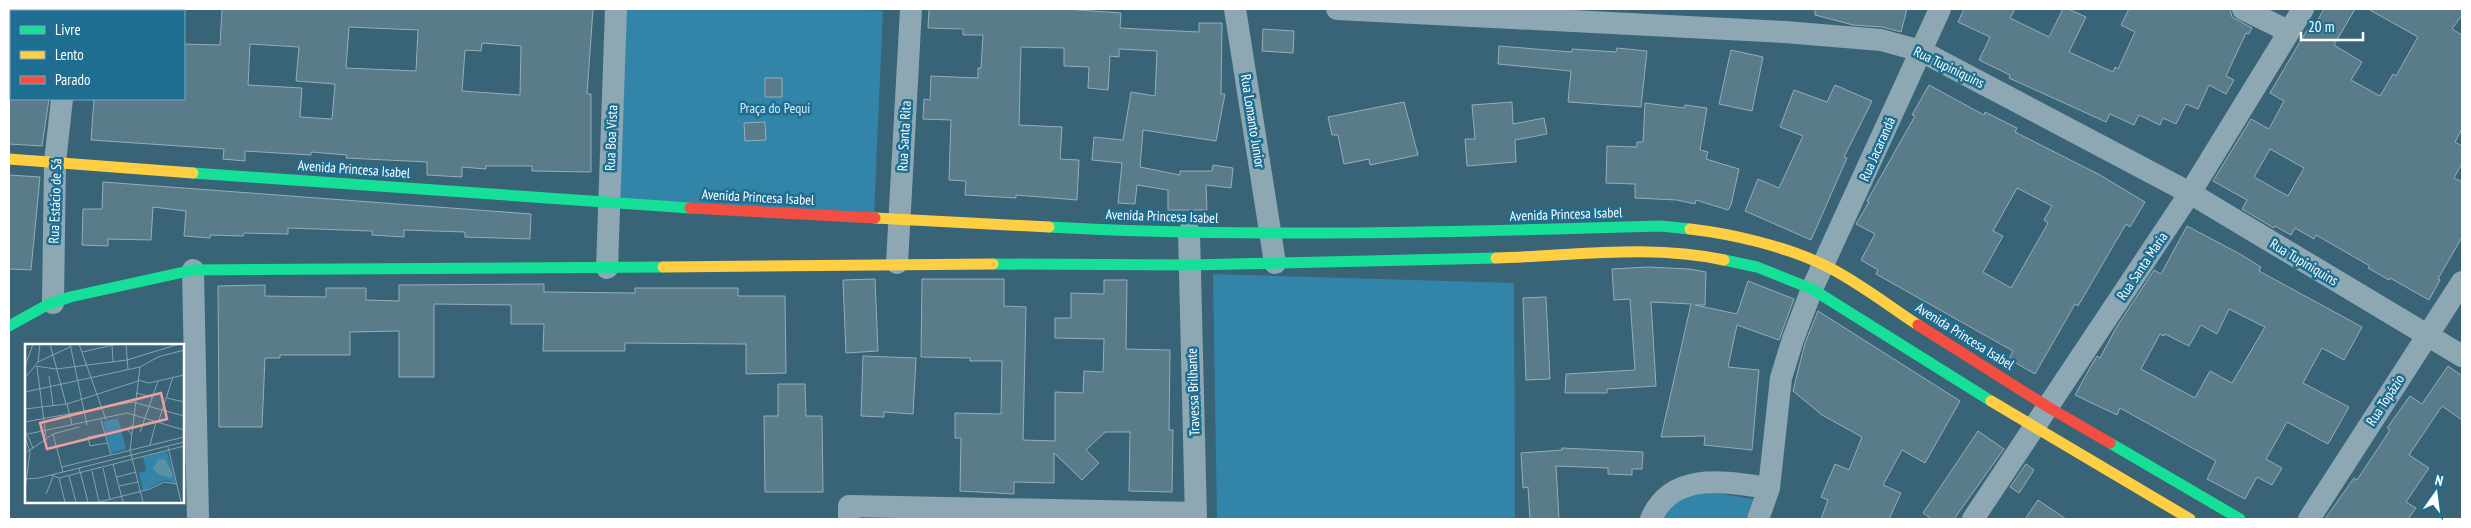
<svg xmlns="http://www.w3.org/2000/svg" width="2471" height="528" viewBox="0 0 2471 528" font-family="'PT Sans Narrow',sans-serif">
<style>
.green{fill:#3284a8}
.building{fill:#597b8a;stroke:#95aeb8;fill-rule:evenodd}
.lines{fill:none;stroke-linecap:round;stroke-linejoin:round}
.street{stroke:#8da8b3;stroke-width:22}
.fast{stroke:#16e098;stroke-width:11}
.slow{stroke:#ffcf43;stroke-width:11}
.jam{stroke:#f24e42;stroke-width:11}
.labels{text-anchor:middle;dominant-baseline:central;stroke-width:5;stroke-linejoin:round;paint-order:stroke}
.street-label{font-size:14px;fill:#fff;stroke:#1e6e92}
.park-label{font-size:14px;fill:#d5effa;stroke:#1e6e92}
.inset-road{fill:none;stroke:#88a2ad;stroke-width:1}
.view{fill:#ed9e9e;fill-opacity:0.15;stroke:#ed9e9e;stroke-width:2.5}
.inset-edge{fill:none;stroke:#fff;stroke-width:2.5}
</style>
<rect width="100%" height="100%" fill="#396477"/>
<path class="green" d="M626,9H844L883,11L874,214L615,198Z
M1213,274L1514,283L1515,519H1217Z
M1714,493L1753,499L1746,519H1660L1682,495Z"/>
<path class="building" d="M222,9H593L587,94H591V172L532,171V166H486V169L462,167V177L427,175V162L346,158L347,155L311,152V155L245,151V161L223,159L224,149L91,140L94,99H184V44L220,45ZM349,27L418,30L416,71L346,68ZM482,43L521,46L520,95L462,91L465,50L481,51ZM250,44L299,47L296,81L335,84L332,119L300,117L302,88L248,85Z
M929,9H1064L1121,13L1120,28L1158,30L1199,32V23H1222L1221,94H1225L1216,141L1143,130L1140,167L1180,175V171H1212L1213,165L1233,168L1231,188L1206,185L1207,210H1168V190L1137,185L1135,204L1118,203L1122,163L1092,160L1094,137L1123,140L1131,92L1155,96L1157,51L1119,49V57L1110,56L1108,90L1088,88L1089,67L1064,66V48L1021,47L1019,125L1062,127L1060,159L1079,160L1077,200L1016,195V198L965,195L966,181L949,180L951,120L923,119L924,99L930,100L931,76L978,78V68H981L983,35H963V29L928,28Z
M1815,9H1907L1901,32L1882,27L1853,25L1815,15Z
M1964,9H2015L2010,18L2049,37L2063,9H2068L2086,17L2069,52L2113,72L2115,67L2118,69L2135,32L2121,25L2129,9H2230L2232,17L2252,28L2249,34L2246,33L2226,76L2234,80L2226,94L2209,85L2198,109L2186,104L2176,124L2163,118L2160,125L2139,115L2134,125L2110,114L2106,122L2009,78L2010,75L1979,60L1990,37L1958,22Z
M2324,9H2355L2334,45L2362,62L2351,80L2380,96L2393,74L2396,76L2418,37L2368,9H2462V15L2452,29L2462,35V129L2455,142L2462,146V163L2454,178L2462,182V237L2438,279L2440,280L2429,300L2390,278L2389,280L2368,268L2370,266L2316,235L2314,239L2295,228L2291,235L2275,226L2274,228L2242,209L2247,200L2213,181L2251,119L2269,129L2284,101L2270,93L2307,30L2311,32ZM2270,149L2304,168L2288,196L2254,177Z
M1263,29L1294,31L1293,53L1262,51Z
M1499,46L1572,52V49L1616,52L1617,48L1647,51L1641,107L1568,102L1571,71L1498,64Z
M1731,50L1763,57L1752,111L1719,104Z
M765,78H782V97H765Z
M1835,85L1872,101L1844,157L1847,158L1811,240L1745,211L1758,179L1779,188L1803,136L1780,127L1794,90L1827,102Z
M1929,85L1984,115L1985,112L2017,128L2015,132L2100,175L2145,202L2130,227L2126,224L2078,306L2075,304L2035,374L2009,359L2013,351L1876,274L1878,270L1861,260L1875,234L1856,224L1869,202L1867,201L1876,185L1915,116L1912,115ZM2017,188L2052,206L2044,220L2048,223L2011,288L1983,272L2003,236L1993,231Z
M9,99H49L42,146L9,144Z
M1404,102L1418,155L1370,165L1369,159L1344,164L1338,135H1332L1328,117Z
M1512,102L1513,124L1544,118L1547,134L1515,140L1516,162L1467,166L1465,139H1475L1472,105Z
M1645,103L1684,108L1685,105L1707,108L1700,150L1708,152L1706,159L1739,169L1731,205L1728,210L1696,200L1695,204L1677,200L1635,198V184L1606,183L1607,146L1637,147V142H1643Z
M765,122L766,140L745,141L744,123Z
M9,175L40,177L31,270L9,269Z
M103,182L531,214L530,239L465,237V232L404,230V237L372,235V231L288,228V234L244,233L243,236L210,235V238L184,236L186,211L153,207L151,240L108,239V246L82,245L83,209H102Z
M2187,226L2240,254L2261,267L2259,271L2362,327L2344,360L2322,348L2303,383L2349,407L2328,444L2287,422L2266,459L2282,468L2272,485L2257,477L2245,499L2207,479L2216,461L2120,408L2117,415L2075,395L2091,366L2097,356L2100,358L2116,328L2154,270L2161,274ZM2229,309L2265,327L2232,383L2210,371L2195,398L2141,369L2160,334L2164,336L2165,334L2189,346L2201,325L2217,334Z
M1649,267L1689,269L1706,272L1705,305H1695L1737,314L1748,281L1794,299L1779,340L1737,325L1728,367L1759,370L1752,450L1704,445L1705,436L1661,437L1691,304L1651,302L1656,386L1607,389V393H1565L1566,374L1635,370L1630,299L1614,300L1612,269Z
M875,279L878,351L846,353L843,280Z
M922,279H1004V306L1026,307L1023,440L1055,441V392L1083,393L1084,371L1103,372L1104,339L1055,338V318H1071V293L1104,294V280H1127L1126,349L1170,350L1169,430H1173L1172,492L1129,491L1130,432H1105L1086,450L1099,463L1082,480L1054,453V483L1014,482V494L960,491L961,438H955V413L1001,414L1002,361H970V358L921,357Z
M544,284V292L635,293V288H738V296H785L786,373L746,374V344L625,343V351H543L544,324H511V305L434,304V377H399V331L350,332V355H280V358H265L262,427H219L218,286L265,285V296L326,297V288H366V300L399,301V285Z
M1546,297L1550,379L1526,380L1523,298Z
M1818,311L1960,401L1925,463L1902,450L1883,485L1901,493L1889,519H1821L1828,500L1821,497L1835,464L1849,470L1862,437L1822,415L1793,391L1805,343Z
M863,356L916,358L913,414L884,412V417L861,416Z
M2448,366L2462,376V420L2442,406L2409,455L2429,468L2406,502L2416,508L2408,519H2325L2354,478L2357,480L2390,430L2387,428L2410,396L2422,404Z
M778,384H805L806,416H822L823,492H765L764,416H778Z
M1978,431L2004,449L1954,519H1932L1923,513Z
M1562,448L1643,452L1642,469H1632V475L1608,474V468L1556,466L1559,519H1530L1528,487L1523,488L1521,453L1562,450Z
M2026,464L2034,470L2019,493L2010,487Z
M2038,500L2066,519H2025Z"/>
<g class="lines">
<path class="street" d="M1235,9L1275,263
M1337,9L1785,32L1881,40L1921,51L2190,193L2462,356
M2243,9L2288,31
M72,11L73,9
M1189,232L1196,519
M897,263L911,9
M607,268L616,9
M193,270L198,519
M53,303L55,162L62,99
M849,519V506L1196,513
M1651,519C1672,470 1726,482 1769,488
M1758,519L1769,488L1781,378L1793,339L1812,289L1940,9
M1973,519L2190,193L2303,9
M2309,519L2462,282"/>
<path class="fast" d="M193,173L690,208
M1049,227C1253,238 1457,232 1661,226L1690,229
M1724,260L1757,267L1812,289L1991,401
M993,264L1190,265L1496,258
M9,326L47,305L70,297L193,270L663,267
M2110,443L2240,519"/>
<path class="slow" d="M9,159L193,173
M875,218L1049,227
M1690,229C1733,234 1784,246 1824,265C1854,279 1889,306 1918,325
M1496,258C1572,256 1649,244 1724,260
M663,267L993,264
M1991,401L2190,519"/>
<path class="jam" d="M690,208L875,218
M1918,325L2048,407L2110,443"/>
</g>
<g class="labels">
<g class="street-label">
<text transform="translate(1949 67) rotate(26)">Rua Tupiniquins</text>
<text transform="translate(1253 121) rotate(81)">Rua Lomanto Junior</text>
<text transform="translate(904 136) rotate(-87)">Rua Santa Rita</text>
<text transform="translate(611 138) rotate(-88)">Rua Boa Vista</text>
<text transform="translate(1877 149) rotate(-66)">Rua Jacarandá</text>
<text transform="translate(354 169) rotate(4)">Avenida Princesa Isabel</text>
<text transform="translate(758 197) rotate(3)">Avenida Princesa Isabel</text>
<text transform="translate(55 201) rotate(-88)">Rua Estácio de Sá</text>
<text transform="translate(1566 214) rotate(-2)">Avenida Princesa Isabel</text>
<text transform="translate(1162 216) rotate(2)">Avenida Princesa Isabel</text>
<text transform="translate(2304 262) rotate(31)">Rua Tupiniquins</text>
<text transform="translate(2142 266) rotate(-56)">Rua Santa Maria</text>
<text transform="translate(1965 336) rotate(32)">Avenida Princesa Isabel</text>
<text transform="translate(1193 392) rotate(-92)">Travessa Brilhante</text>
<text transform="translate(2385 400) rotate(-57)">Rua Topázio</text>
</g>
<g class="park-label">
<text x="775" y="108">Praça do Pequi</text>
</g>
</g>
<g transform="translate(25 344)">
<rect width="159" height="159" fill="#396477"/>
<path d="M93,74L101,105L86,109L78,78ZM142,107L151,139L140,136L118,147L114,129L121,127L118,113Z" fill="#3284a8"/>
<path d="M140,115L148,131L146,134L133,130L128,125L133,116Z" fill="#5c90a7"/>
<path class="inset-road" d="M25,0L41,60M45,0L62,81M54,0L81,76M101,0L103,25M87,1L88,18M57,8L93,0M13,18L45,3M0,22L8,0M11,22L31,25L102,16L154,0M12,23L21,93M115,23L105,106L118,158M24,32L28,61M0,34L13,18L15,0M113,36L124,39L159,31M0,48L115,23L133,13L159,6M111,49L127,53M142,54L159,58M42,60L47,81M0,65L42,60L113,37M76,76L86,111M0,78L108,58L159,72M133,79L148,33M0,86L8,104L0,109M115,88L133,37M3,90L102,69L159,86M28,90L38,128M80,90L63,93L65,102L82,99M107,91L102,85L108,81M0,93L5,108L0,146M125,101L131,78M143,103L156,158M0,104V123M8,104L28,90L54,83M88,120L98,158M37,123L159,93M54,124L63,158M78,124L85,155M67,127L74,158L125,145L139,138L152,140M26,131L34,134L159,102M44,132L51,158M92,133L111,128M34,134L40,158M0,135L14,134L159,98M94,142L113,138M21,150L28,133"/>
<path class="view" d="M136,49L142,75L22,105L15,79Z"/>
<rect width="159" height="159" class="inset-edge"/>
</g>
<rect width="2471" height="528" fill="none" stroke="#ffffff" stroke-width="20"/>
<rect x="10" y="10" width="175" height="90" fill="#1e6e92" stroke="#78a8be"/>
<rect x="20" y="26" width="25" height="8" fill="#16e098" stroke="#78a8be"/>
<text x="55" y="35" font-size="15" fill="#ffffff">Livre</text>
<rect x="20" y="51" width="25" height="8" fill="#ffcf43" stroke="#78a8be"/>
<text x="55" y="60" font-size="15" fill="#ffffff">Lento</text>
<rect x="20" y="76" width="25" height="8" fill="#f24e42" stroke="#78a8be"/>
<text x="55" y="85" font-size="15" fill="#ffffff">Parado</text>
<g transform="translate(2436 493) rotate(14)" stroke="#1e6e92" stroke-width="4" paint-order="stroke">
<path d="M0-4L9 19L0 12L-9 19Z" fill="#ffffff"/>
<text y="-8" font-size="14" font-weight="bold" text-anchor="middle" fill="#ffffff">N</text>
</g>
<path d="M2301 32v8h62v-8" fill="none" stroke="#ffffff" stroke-width="2.5"/>
<text x="2308" y="32" font-size="15" fill="#ffffff" stroke="#1e6e92" stroke-width="4" paint-order="stroke">20 m</text>
</svg>
